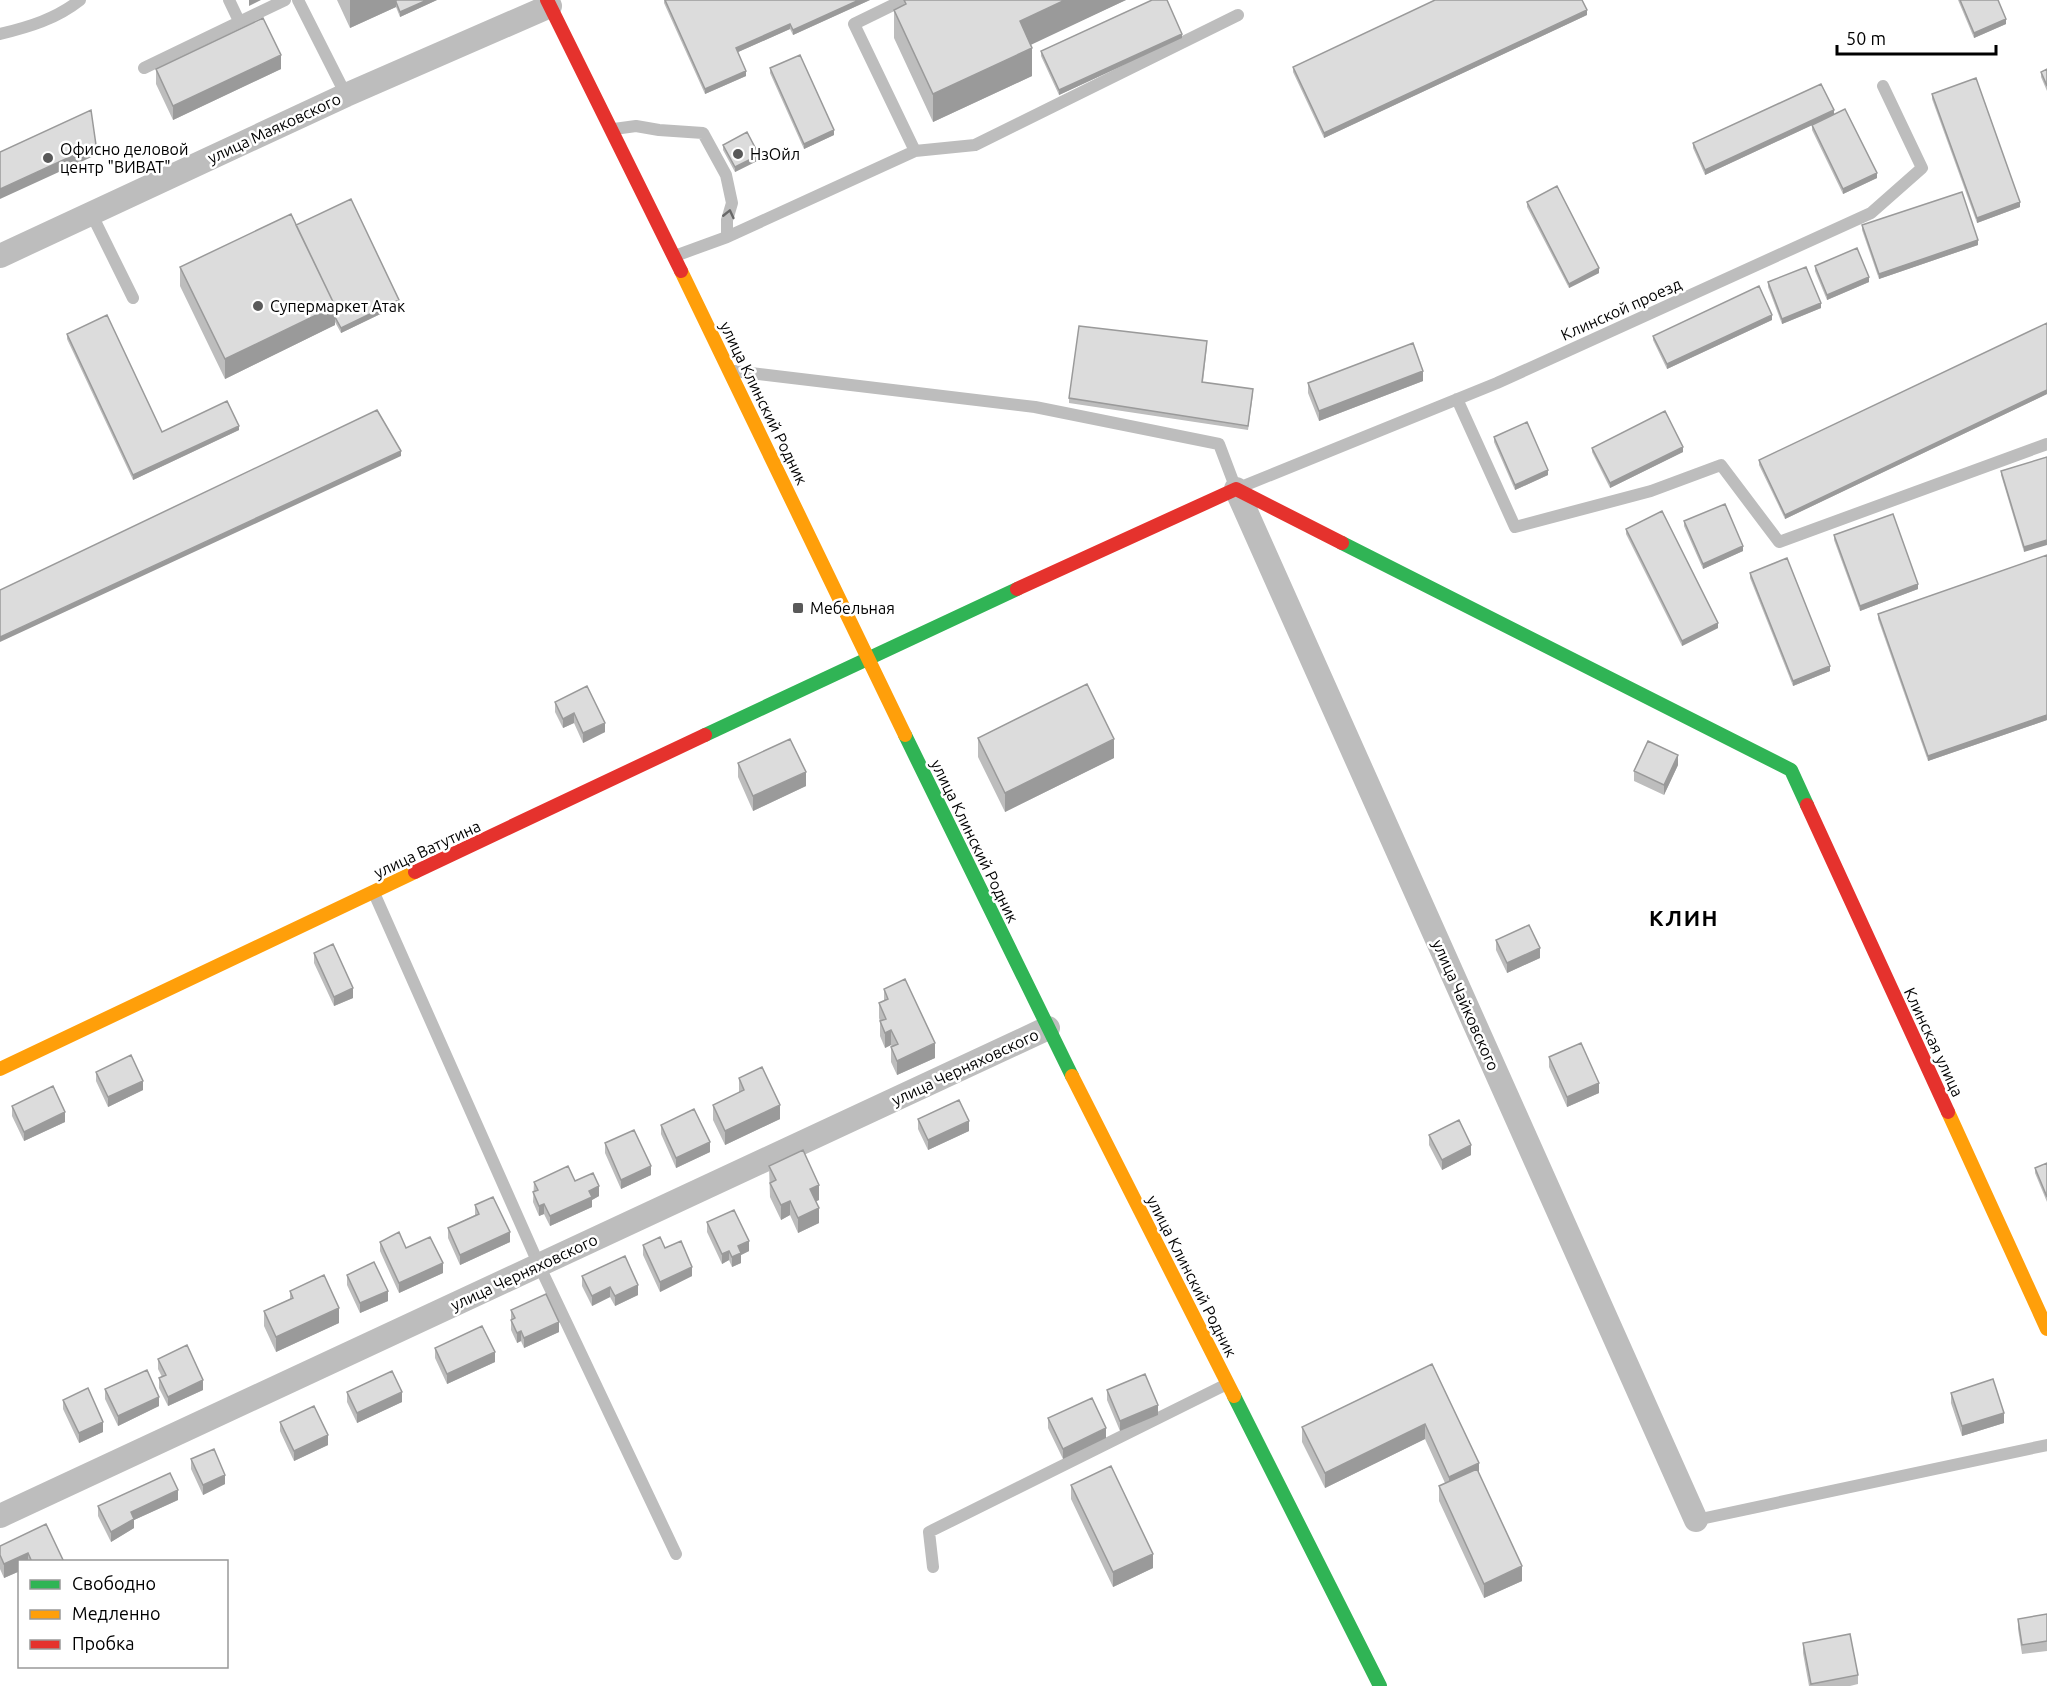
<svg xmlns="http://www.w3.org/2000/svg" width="2047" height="1686" viewBox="0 0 2047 1686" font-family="Ubuntu,sans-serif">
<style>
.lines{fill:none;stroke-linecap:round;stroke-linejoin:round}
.lane{stroke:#bdbdbd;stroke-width:12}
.street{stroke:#bdbdbd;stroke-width:24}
.fast{stroke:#30b455;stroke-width:14}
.slow{stroke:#ff9f0a;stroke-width:14}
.jam{stroke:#e5322d;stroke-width:14}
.wall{fill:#bdbdbd}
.shaded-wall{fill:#9a9a9a}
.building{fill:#dcdcdc;stroke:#9a9a9a;stroke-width:1.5}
.oneway{stroke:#686868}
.poi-dot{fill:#595959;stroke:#fff;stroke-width:2}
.labels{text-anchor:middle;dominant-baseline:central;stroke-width:5;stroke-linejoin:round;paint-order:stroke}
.street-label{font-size:16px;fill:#000;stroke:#fff}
.poi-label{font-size:16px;fill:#000;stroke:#fff;text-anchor:start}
.district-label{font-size:22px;font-weight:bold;letter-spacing:1.5px;fill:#000;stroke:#fff}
</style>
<rect width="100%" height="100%" fill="#fff"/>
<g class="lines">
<path class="lane" d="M229,0L239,21
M298,0L346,95
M0,34C29,27 56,19 80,0
M144,68L285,0
M614,129L636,126L659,130L703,133L726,175L732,203L727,220V237L675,256
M915,151L975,145L1238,15
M91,213L133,298
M727,237L915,151L854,24L903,0
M734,371L1035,407L1219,444L1236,489L1497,383L1871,213L1922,168L1883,86
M1457,399L1515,527L1651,491L1721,465L1779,542L2047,444
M374,893L539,1265L676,1554
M1696,1520L2047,1445
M933,1567L929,1532L1227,1384"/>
<path class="street" d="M0,256L346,95L550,6
M1236,489L1696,1520
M0,1516L1048,1028"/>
<path class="fast" d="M1342,543L1791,770L1807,805
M705,735L1017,589
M905,735L1072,1076
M1234,1396L1380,1686"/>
<path class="slow" d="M681,271L905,735
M0,1069L415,872
M1072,1076L1234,1396
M1948,1112L2047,1329"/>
<path class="jam" d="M547,0L681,271
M1017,589L1236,489L1342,543
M1807,805L1948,1112
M415,872L705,735"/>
</g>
<path class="wall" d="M337,0H437L400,17L396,7L350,28Z
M664,0H870L793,35L790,29L738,52L746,76L705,94L664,3Z
M895,0H1126L1030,44L1032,76L933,122L894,38V10L895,9Z
M1958,0H1998L2006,24L1974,38Z
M1587,15L1324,138L1293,72V67Z
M1182,38L1059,95L1041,56V51Z
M770,68L834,135L804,149L770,73Z
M156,69H281L173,120L156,84Z
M2047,69V91L2041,77V72Z
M1932,94L2020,207L1977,223L1932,99Z
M1834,114L1877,178L1843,194L1812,130V125L1705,175L1693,148V143Z
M723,145L759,160L735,172L723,150Z
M1527,202L1599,273L1569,288L1527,207Z
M296,225L399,305L341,333L335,322V325L225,379L180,286V267Z
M1862,225L1978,245L1879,279L1862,230Z
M1815,266L1869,282L1827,300L1815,271Z
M1768,282L1821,308L1782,324L1768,287Z
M1772,320L1667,369L1653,340V336Z
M2047,323V394L1785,519L1759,465V460Z
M67,334L162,432L239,430L133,480L67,339Z
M1207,346L1203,382L1253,394L1248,430L1069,403V398Z
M1423,381L1319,421L1308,393V383Z
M1494,437L1548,475L1515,490L1494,442Z
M1592,448L1683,452L1610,488L1592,452Z
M2047,457L2024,552L2001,475V471Z
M1684,521L1743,551L1703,569L1684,526Z
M1626,529L1718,628L1682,646L1626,534Z
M1834,535L1918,589L1860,611L1834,540Z
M2047,555V720L1928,761L1878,619V614Z
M1750,573L1830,671L1793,686L1750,578Z
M555,702L605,732L583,743L574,723L563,728L555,712Z
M978,738L1114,758L1005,812L978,757Z
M738,763L806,786L753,811L738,777Z
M1678,765L1664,795L1634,781V771Z
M1496,940L1540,958L1507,973L1496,950Z
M314,953L353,998L334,1006L314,963Z
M884,989L935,1058L897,1075L891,1062V1047H892L891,1045L885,1048L880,1036V1021L879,1018V1003L884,1001Z
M1549,1057L1599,1093L1567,1107L1549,1067Z
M96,1072L143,1090L108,1107L96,1081Z
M739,1078L780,1119L725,1145L713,1120V1105L739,1093Z
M12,1106L65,1122L24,1141L12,1116Z
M918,1119L969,1131L928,1150L918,1129Z
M661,1125L710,1152L676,1168L661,1134Z
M1429,1135L1471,1155L1442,1170L1429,1145Z
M605,1143L651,1175L621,1189L605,1153Z
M2047,1163V1202L2035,1173V1168Z
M769,1166L819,1200L816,1201L819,1223L798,1233L790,1215L781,1220L770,1197Z
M575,1181L599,1196L592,1200V1207L550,1226L544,1214L539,1216L533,1202L534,1182Z
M475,1205L510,1242L460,1265L448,1238V1228L475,1215Z
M707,1222L749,1251L741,1255V1263L732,1267L729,1260L722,1264L707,1232Z
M380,1242L406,1248L443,1273L399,1293L380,1251Z
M643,1245L665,1248L692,1276L660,1292L643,1255Z
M347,1275L388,1301L360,1313L347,1285Z
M582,1276L638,1295L615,1306L610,1297L592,1306L582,1286Z
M290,1291L339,1323L276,1352L264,1326V1311L290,1299Z
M511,1310L559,1332L524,1348L521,1341L517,1343L511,1330Z
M435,1348L495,1362L447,1384L435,1358Z
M158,1359L203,1390L168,1406L159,1388V1378L162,1377L158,1369Z
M1432,1364L1479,1473L1522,1581L1484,1598L1439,1501V1486L1445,1483L1425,1439L1325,1488L1302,1442V1427Z
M105,1389L159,1406L118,1426L105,1399Z
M1107,1390L1158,1415L1120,1431L1107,1400Z
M347,1392L402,1402L357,1423L347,1402Z
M1951,1393L2004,1423L1962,1436L1951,1403Z
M63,1400L103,1432L79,1443L63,1409Z
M1048,1418L1106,1438L1063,1459L1048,1428Z
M280,1422L328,1445L294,1461L280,1431Z
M191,1459L225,1484L203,1495L191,1469Z
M1071,1485L1153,1568L1113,1587L1071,1499Z
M178,1500L134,1520V1528L111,1542L98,1516V1506Z
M0,1546L64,1562H20V1571L4,1578L0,1569Z
M2047,1614V1651L2022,1654L2018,1629V1619Z
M1803,1643L1858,1675V1684L1850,1686H1809L1803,1653Z"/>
<path class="shaded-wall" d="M249,0H261L249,6Z
M350,0H396V7L350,28Z
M427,0H437L400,17V12Z
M859,0H870L793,35V30Z
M1065,0H1126L1020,50V21Z
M1587,10V15L1324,138V133Z
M2006,19V24L1974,38V33Z
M790,24V29L736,53V48Z
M1182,34V38L1059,95V90Z
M1032,48V76L933,122V94Z
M281,55V69L173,120V106Z
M746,71V76L705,94V89Z
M1834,110V115L1705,175V170Z
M834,130V135L804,149V144Z
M96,145V155L0,199V189Z
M759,155V160L735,172V167Z
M1877,173V178L1843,194V189Z
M2020,202V207L1977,223V218Z
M1978,240V245L1879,279V274Z
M1599,268V273L1569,288V284Z
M1869,277V282L1827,300V295Z
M399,300V305L341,333V328Z
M1821,303V308L1782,324V319Z
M335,306V325L225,379V359Z
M1772,315V320L1667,369V364Z
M1423,371V381L1319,421V411Z
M2047,390V394L1785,519V515Z
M239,426V430L133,480V475Z
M1683,447V452L1610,488V483Z
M401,451V456L0,642V637Z
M1548,470V475L1515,490V485Z
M2047,540V545L2024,552V547Z
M1743,546V551L1703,569V564Z
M1918,584V589L1860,611V606Z
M1718,623V628L1682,646V641Z
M1830,666V671L1793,686V681Z
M574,713V723L563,728V719Z
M2047,715V720L1928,761V756Z
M605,723V732L583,743V733Z
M1114,739V758L1005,812V793Z
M1678,755V765L1664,795V785Z
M806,772V786L753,811V796Z
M1540,948V958L1507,973V963Z
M353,988V998L334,1006V997Z
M891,1030V1045L885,1048V1033Z
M935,1043V1058L897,1075V1061Z
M143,1081V1090L108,1107V1097Z
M1599,1083V1093L1567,1107V1097Z
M780,1105V1119L725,1145V1131Z
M65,1112V1122L24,1141V1132Z
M969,1121V1131L928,1150V1140Z
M710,1142V1152L676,1168V1158Z
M1471,1145V1155L1442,1170V1160Z
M651,1166V1175L621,1189V1180Z
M819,1185V1200L810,1204V1189Z
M599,1186V1196L592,1200V1207L550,1226V1216L589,1191Z
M790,1201V1215L781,1220V1205Z
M544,1204V1214L539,1216V1206Z
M819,1208V1223L798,1233V1218Z
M510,1232V1242L460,1265V1255Z
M749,1241V1251L741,1255V1263L732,1267V1257L738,1246Z
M729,1251V1260L722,1264V1254Z
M443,1263V1273L399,1293V1283Z
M692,1267V1276L660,1292V1282Z
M638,1285V1295L615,1306V1296Z
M610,1287V1297L592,1306V1296Z
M388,1291V1301L360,1313V1303Z
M339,1308V1323L276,1352V1337Z
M559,1322V1332L524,1348V1338Z
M521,1331V1341L517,1343V1333Z
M495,1352V1362L447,1384V1374Z
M203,1380V1390L168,1406V1397Z
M402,1392V1402L357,1423V1413Z
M159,1397V1406L118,1426V1416Z
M1158,1405V1415L1120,1431V1421Z
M2004,1413V1423L1962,1436V1426Z
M103,1422V1432L79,1443V1433Z
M1425,1424V1439L1325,1488V1473Z
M1106,1428V1438L1063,1459V1449Z
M328,1435V1445L294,1461V1451Z
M1479,1463V1477L1449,1491V1477Z
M225,1475V1484L203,1495V1485Z
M178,1490V1500L134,1520V1528L111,1542V1532L131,1512Z
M28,1553V1562H20V1571L4,1578V1564Z
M1153,1554V1568L1113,1587V1572Z
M1522,1566V1581L1484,1598V1584Z"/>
<path class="building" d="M396,0H427L400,12L396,2Z
M665,0H859L793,30L790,24L736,48L746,71L705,89Z
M904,0H1065L1020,21L1032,48L933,94L894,10L906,4Z
M1152,0H1167L1182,34L1059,90L1041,51Z
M1435,0H1582L1587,10L1324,133L1293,67Z
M1960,0H1998L2006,19L1974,33Z
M263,18L281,55L173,106L156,69Z
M800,55L834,130L804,144L770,68Z
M2047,69V86L2041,72Z
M1976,78L2020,202L1977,218L1932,94Z
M1821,84L1834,110L1705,170L1693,143Z
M1845,109L1877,173L1843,189L1812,125Z
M91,110L96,145L0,189V152Z
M747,132L759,155L735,167L723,145Z
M1557,186L1599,268L1569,284L1527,202Z
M1962,192L1978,240L1879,274L1862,225Z
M351,199L399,300L341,328L335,317V306L296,225Z
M291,214L335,306L225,359L180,267Z
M1857,248L1869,277L1827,295L1815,266Z
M1806,267L1821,303L1782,319L1768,282Z
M1759,286L1772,315L1667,364L1653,336Z
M107,315L162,432L227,401L239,426L133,475L67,334Z
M2047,323V390L1785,515L1759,460Z
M1079,326L1207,341L1202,382L1253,389L1248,426L1069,398Z
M1413,343L1423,371L1319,411L1308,383Z
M377,410L401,451L0,637V590Z
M1665,411L1683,447L1610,483L1592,448Z
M1527,422L1548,470L1515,485L1494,437Z
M2047,457V540L2024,547L2001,471Z
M1725,504L1743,546L1703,564L1684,521Z
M1662,511L1718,623L1682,641L1626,529Z
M1893,514L1918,584L1860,606L1834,535Z
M2047,555V715L1928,756L1878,614Z
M1787,558L1830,666L1793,681L1750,573Z
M1087,684L1114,739L1005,793L978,738Z
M587,686L605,723L583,733L574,713L563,719L555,702Z
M790,739L806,772L753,796L738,763Z
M1648,741L1678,755L1664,785L1634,771Z
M1529,925L1540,948L1507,963L1496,940Z
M333,944L353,988L334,997L314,953Z
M905,979L935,1043L897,1061L891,1047L898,1044L891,1030L885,1033L880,1021L886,1019L879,1003L888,999L884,989Z
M1581,1043L1599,1083L1567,1097L1549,1057Z
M131,1055L143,1081L108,1097L96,1072Z
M762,1067L780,1105L725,1131L713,1105L744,1090L739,1078Z
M53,1086L65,1112L24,1132L12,1106Z
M959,1100L969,1121L928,1140L918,1119Z
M694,1109L710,1142L676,1158L661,1125Z
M1459,1120L1471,1145L1442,1160L1429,1135Z
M634,1130L651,1166L621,1180L605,1143Z
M803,1150L819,1185L810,1189L819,1208L798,1218L790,1201L781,1205L770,1183L776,1180L769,1166Z
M2047,1163V1197L2035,1168Z
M568,1166L575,1181L593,1173L599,1186L589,1191L592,1197L550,1216L544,1204L539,1206L533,1192L538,1190L534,1182Z
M493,1197L510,1232L460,1255L448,1228L479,1214L475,1205Z
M734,1210L749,1241L738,1246L741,1253L732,1257L729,1251L722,1254L707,1222Z
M399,1232L406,1248L430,1237L443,1263L399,1283L380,1242Z
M660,1237L665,1248L681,1241L692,1267L660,1282L643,1245Z
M625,1256L638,1285L615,1296L610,1287L592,1296L582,1276Z
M374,1262L388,1291L360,1303L347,1275Z
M324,1275L339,1308L276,1337L264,1311L293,1298L290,1291Z
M546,1294L559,1322L524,1338L521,1331L517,1333L511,1320L515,1318L511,1310Z
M482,1326L495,1352L447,1374L435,1348Z
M187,1345L203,1380L168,1397L159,1378L166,1375L158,1359Z
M1432,1364L1479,1463L1449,1477L1425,1424L1325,1473L1302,1427Z
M147,1370L159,1397L118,1416L105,1389Z
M392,1371L402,1392L357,1413L347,1392Z
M1145,1374L1158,1405L1120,1421L1107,1390Z
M1993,1379L2004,1413L1962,1426L1951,1393Z
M88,1388L103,1422L79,1433L63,1400Z
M1092,1398L1106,1428L1063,1449L1048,1418Z
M314,1406L328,1435L294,1451L280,1422Z
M214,1449L225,1475L203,1485L191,1459Z
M1111,1466L1153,1554L1113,1572L1071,1485Z
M1477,1469L1522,1566L1484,1584L1439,1486Z
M170,1473L178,1490L131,1512L134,1519L111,1532L98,1506Z
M46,1524L64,1562H32L28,1553L4,1564L0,1555V1546Z
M2047,1614V1641L2022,1645L2018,1619Z
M1850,1634L1858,1675L1811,1684L1803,1643Z"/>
<defs><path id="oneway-chevron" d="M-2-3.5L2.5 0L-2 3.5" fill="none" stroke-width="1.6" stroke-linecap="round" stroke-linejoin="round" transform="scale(1.5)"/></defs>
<use class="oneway" href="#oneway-chevron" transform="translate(729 214) rotate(-77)"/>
<g class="poi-dot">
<circle cx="738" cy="154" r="6"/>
<circle cx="48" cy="158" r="6"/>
<circle cx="258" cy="306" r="6"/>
<rect x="792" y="602" width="12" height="12" rx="3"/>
</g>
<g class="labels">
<g class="street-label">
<text transform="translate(274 128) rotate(-25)">улица Маяковского</text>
<text transform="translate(1621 309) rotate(-24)">Клинской проезд</text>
<text transform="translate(764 403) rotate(64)">улица Клинский Родник</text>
<text transform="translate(975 841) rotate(64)">улица Клинский Родник</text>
<text transform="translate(427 849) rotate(-25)">улица Ватутина</text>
<text transform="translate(1466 1005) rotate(66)">улица Чайковского</text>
<text transform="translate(1934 1042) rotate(65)">Клинская улица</text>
<text transform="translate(965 1067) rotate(-25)">улица Черняховского</text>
<text transform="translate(524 1272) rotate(-25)">улица Черняховского</text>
<text transform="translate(1192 1276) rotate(63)">улица Клинский Родник</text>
</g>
<g class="poi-label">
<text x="60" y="149">Офисно деловой<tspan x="60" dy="18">центр "ВИВАТ"</tspan></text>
<text x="750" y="154">НзОйл</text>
<text x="270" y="306">Супермаркет Атак</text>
<text x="810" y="608">Мебельная</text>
</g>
<g class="district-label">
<text x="1684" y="917">КЛИН</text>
</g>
</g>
<rect x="18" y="1560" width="210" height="108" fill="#ffffff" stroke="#999999" stroke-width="1.5"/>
<rect x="30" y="1580" width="30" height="9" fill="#30b455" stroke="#999999" stroke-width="1.5"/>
<text x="72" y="1590" font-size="18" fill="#000000">Свободно</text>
<rect x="30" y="1610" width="30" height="9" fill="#ff9f0a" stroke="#999999" stroke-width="1.5"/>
<text x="72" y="1620" font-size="18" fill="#000000">Медленно</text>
<rect x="30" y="1640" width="30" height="9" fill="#e5322d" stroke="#999999" stroke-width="1.5"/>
<text x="72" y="1650" font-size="18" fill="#000000">Пробка</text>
<path d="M1837 45v9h159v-9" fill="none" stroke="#000000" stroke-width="3"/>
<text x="1846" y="45" font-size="18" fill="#000000" stroke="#ffffff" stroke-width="4.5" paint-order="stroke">50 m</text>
</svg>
